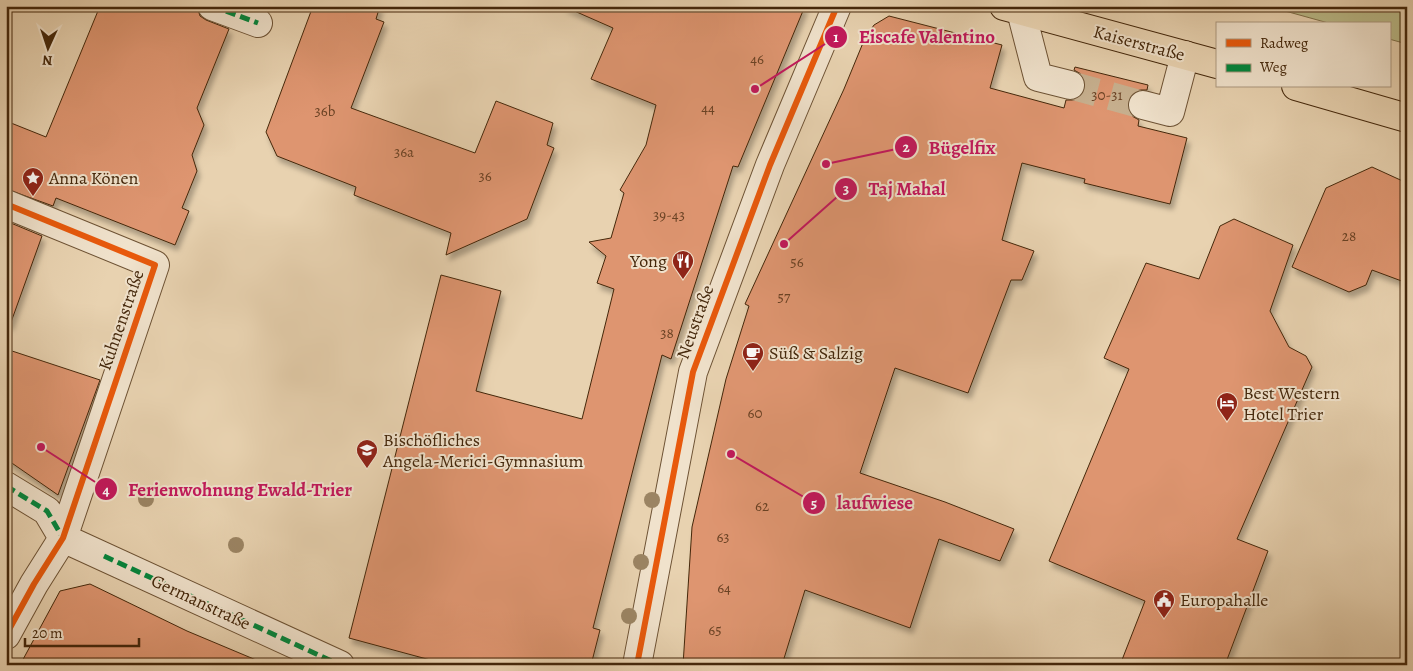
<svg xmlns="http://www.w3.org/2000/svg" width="1413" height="671" viewBox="0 0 1413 671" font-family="Alegreya,serif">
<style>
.green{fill:#baba88;stroke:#7f704a}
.building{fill:#de956f;stroke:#44270b;filter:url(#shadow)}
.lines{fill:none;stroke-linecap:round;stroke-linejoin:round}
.minor-tunnel{stroke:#c7b08f;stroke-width:28;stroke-dasharray:28 14;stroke-linecap:butt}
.minor-casing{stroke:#6d5234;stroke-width:30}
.major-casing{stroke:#44270b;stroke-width:30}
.minor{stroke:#f0e2cc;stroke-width:28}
.major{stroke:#e8d2b0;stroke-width:28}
.quiet{stroke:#00873e;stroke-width:5;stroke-dasharray:10 5;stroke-linecap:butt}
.cycleway-casing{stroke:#f0e2cc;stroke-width:9}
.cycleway{stroke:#e8590c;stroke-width:6}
.tree{fill:#9b8463}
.labels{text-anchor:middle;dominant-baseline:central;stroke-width:4;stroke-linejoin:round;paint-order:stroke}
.number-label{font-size:15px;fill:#6a4224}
.street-label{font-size:18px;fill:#44270b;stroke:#f0e2cc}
.poi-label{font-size:18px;fill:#44270b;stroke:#f0e2cc;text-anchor:start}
.leader{fill:none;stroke:#c2185b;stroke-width:2}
.callout-dot{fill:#c2185b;stroke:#f0e2cc;stroke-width:2}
.mark-label{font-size:15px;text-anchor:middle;font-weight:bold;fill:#fff}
.callout-label{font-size:19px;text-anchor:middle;font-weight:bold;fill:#c2185b;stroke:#f0e2cc;stroke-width:4;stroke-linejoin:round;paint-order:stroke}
</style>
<defs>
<filter id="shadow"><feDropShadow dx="3" dy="5.5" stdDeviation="2.5" flood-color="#0004"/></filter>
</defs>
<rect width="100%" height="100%" fill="#e8d2b0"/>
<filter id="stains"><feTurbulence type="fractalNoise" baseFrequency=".004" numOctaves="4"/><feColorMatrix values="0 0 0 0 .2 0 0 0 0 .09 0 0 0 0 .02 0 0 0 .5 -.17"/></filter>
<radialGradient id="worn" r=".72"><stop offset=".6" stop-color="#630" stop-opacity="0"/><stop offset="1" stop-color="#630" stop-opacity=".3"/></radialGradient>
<path class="green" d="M1267,6H1407V44L1389,39V24H1332Z"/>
<path class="building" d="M100,6H197L200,16L206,20L229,29L197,108L204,125L192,155L197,171L182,208L189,211L175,245L56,198L53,206L6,189V121L46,137Z
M313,6H380L376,19L384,22L351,108L475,153L496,101L553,123L547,145L554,148L527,219L446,255L451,233L354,195L356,187L277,156L266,132Z
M563,6H805L738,167L733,166L671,359L662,355L593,628L600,630L591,665H449L349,638L441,275L501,291L476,391L582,419L614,289L597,283L606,256L589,242L611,238L624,193L620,190L646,145L656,105L591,79L613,28Z
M889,16L1002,45L990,88L1064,108L1066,100H1075L1081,96L1085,89V80L1081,74L1074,70L1075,67L1148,85L1147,90H1139L1132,94L1128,102V109L1132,116L1139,120L1138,126L1187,138L1170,204L1084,183L1085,179L1022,163L1002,240L1034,251L1022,280H1011L968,393L895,368L860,473L945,502L1014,529L1000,561L939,539L910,628L805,590L782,665H683L692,527L726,379L749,306L745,304L844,89L865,38L874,25Z
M1372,167L1407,183V283L1372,270L1366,285L1349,292L1292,267L1326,188Z
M1234,219L1293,245L1270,311L1289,347L1306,356L1312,367L1237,539L1268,551L1225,665H1120L1145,601L1049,561L1129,369L1104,358L1146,263L1199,279L1220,226Z
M6,221L42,236L10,325L6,324Z
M6,349L100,380L58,495L6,459Z
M90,584L187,631L268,665H20L60,591Z"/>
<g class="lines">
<path class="minor-tunnel" d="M1070,85L1143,105"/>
<g class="minor-casing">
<path id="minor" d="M212,6L258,23
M1021,11L1038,77L1070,85
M1143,105L1170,112L1185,55
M6,204L155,265L63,538L34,584L6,635
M6,486L47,511L63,538
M63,538L340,665
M637,665L693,372L770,165L837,6"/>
</g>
<g class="major-casing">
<path id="major" d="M1004,6L1217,64
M1296,86L1407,118"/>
</g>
<use href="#minor" class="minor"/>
<use href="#major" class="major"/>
<path class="quiet" d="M212,6L258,23
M6,486L47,511L63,538
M104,556L340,665"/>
<g class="cycleway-casing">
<path id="cycleway" d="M6,204L155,265L63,538L34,584L6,635
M637,665L693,372L770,165L837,6"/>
</g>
<use href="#cycleway" class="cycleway"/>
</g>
<g class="tree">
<circle cx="146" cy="499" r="8"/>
<circle cx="652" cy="500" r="8"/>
<circle cx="236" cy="545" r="8"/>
<circle cx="641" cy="562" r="8"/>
<circle cx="629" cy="616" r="8"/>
</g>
<defs>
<g id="sight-pin" transform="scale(1.125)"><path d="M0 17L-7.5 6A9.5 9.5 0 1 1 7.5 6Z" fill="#8f2418" stroke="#f0e2cc"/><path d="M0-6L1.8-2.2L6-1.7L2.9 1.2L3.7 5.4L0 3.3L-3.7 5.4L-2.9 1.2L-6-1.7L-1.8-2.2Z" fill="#fff"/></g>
<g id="restaurant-pin" transform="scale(1.125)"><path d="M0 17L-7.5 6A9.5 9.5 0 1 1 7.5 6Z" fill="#8f2418" stroke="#f0e2cc"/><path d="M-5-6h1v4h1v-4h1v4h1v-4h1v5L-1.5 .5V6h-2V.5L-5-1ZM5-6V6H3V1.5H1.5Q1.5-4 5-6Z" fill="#fff"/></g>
<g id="cafe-pin" transform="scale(1.125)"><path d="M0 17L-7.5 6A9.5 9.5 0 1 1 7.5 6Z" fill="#8f2418" stroke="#f0e2cc"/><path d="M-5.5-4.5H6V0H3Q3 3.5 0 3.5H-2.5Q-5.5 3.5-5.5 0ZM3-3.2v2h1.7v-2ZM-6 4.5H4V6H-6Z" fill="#fff"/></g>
<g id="hotel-pin" transform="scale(1.125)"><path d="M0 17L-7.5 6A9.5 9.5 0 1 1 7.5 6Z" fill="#8f2418" stroke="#f0e2cc"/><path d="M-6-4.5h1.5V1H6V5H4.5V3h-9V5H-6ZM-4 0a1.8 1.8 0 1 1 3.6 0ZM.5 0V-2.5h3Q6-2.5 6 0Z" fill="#fff"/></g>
<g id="school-pin" transform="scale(1.125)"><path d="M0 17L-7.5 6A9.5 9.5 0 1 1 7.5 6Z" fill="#8f2418" stroke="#f0e2cc"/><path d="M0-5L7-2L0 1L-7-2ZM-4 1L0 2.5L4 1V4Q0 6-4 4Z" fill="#fff"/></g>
<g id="civic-pin" transform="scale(1.125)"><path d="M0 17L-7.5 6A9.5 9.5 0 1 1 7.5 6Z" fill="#8f2418" stroke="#f0e2cc"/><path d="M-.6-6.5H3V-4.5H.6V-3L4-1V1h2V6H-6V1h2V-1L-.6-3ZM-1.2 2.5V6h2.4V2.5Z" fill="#fff"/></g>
</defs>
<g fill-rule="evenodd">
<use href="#sight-pin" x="33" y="178"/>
<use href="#restaurant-pin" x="683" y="261"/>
<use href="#cafe-pin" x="753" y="353"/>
<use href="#hotel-pin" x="1227" y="403"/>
<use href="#school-pin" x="367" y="450"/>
<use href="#civic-pin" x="1164" y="600"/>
</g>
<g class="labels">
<g class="number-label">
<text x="757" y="59">46</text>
<text x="1107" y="95">30-31</text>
<text x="708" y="108">44</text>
<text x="325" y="111">36b</text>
<text x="404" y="152">36a</text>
<text x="485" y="176">36</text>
<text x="669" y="215">39-43</text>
<text x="1349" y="236">28</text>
<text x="797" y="262">56</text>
<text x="784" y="297">57</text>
<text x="667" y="333">38</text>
<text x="755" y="413">60</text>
<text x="762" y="506">62</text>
<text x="723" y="537">63</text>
<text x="724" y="588">64</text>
<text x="715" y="630">65</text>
</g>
<g class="street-label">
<text transform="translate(1139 43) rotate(15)">Kaiserstraße</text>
<text transform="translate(121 320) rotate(-71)">Kuhnenstraße</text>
<text transform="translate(695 322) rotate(-70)">Neustraße</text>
<text transform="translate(201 602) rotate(25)">Germanstraße</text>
</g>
<g class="poi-label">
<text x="49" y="178">Anna Könen</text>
<text x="667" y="261" text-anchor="end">Yong</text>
<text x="769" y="353">Süß &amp; Salzig</text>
<text x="1243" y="393">Best Western<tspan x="1243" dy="21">Hotel Trier</tspan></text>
<text x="383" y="440">Bischöfliches<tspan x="383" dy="21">Angela-Merici-Gymnasium</tspan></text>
<text x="1180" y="600">Europahalle</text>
</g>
</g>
<path class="leader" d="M755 89L836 37M826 164L906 147M784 244L846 189M41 447L106 489M731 454L814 503"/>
<g class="callout-dot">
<circle cx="755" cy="89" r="5"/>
<circle cx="826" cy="164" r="5"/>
<circle cx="784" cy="244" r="5"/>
<circle cx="41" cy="447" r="5"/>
<circle cx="731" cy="454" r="5"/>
<circle cx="836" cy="37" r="12"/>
<circle cx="906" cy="147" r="12"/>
<circle cx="846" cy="189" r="12"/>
<circle cx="106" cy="489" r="12"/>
<circle cx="814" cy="503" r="12"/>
</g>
<g class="mark-label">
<text x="836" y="42">1</text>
<text x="906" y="152">2</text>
<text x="846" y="194">3</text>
<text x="106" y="495">4</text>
<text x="814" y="508">5</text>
</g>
<g class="callout-label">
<text x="927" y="43">Eiscafe Valentino</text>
<text x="962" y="154">Bügelfix</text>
<text x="907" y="195">Taj Mahal</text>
<text x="240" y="496">Ferienwohnung Ewald-Trier</text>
<text x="875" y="509">laufwiese</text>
</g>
<rect width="1413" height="671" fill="none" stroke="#e8d2b0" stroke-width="25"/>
<rect x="8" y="8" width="1398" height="656" fill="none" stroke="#44270b" stroke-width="2.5"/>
<rect x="12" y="12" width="1388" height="646" fill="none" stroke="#44270b"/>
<rect x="1216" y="22" width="175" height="65" fill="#f0e2cc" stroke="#ab977f"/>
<rect x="1226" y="39" width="25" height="8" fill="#e8590c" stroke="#ab977f"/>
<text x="1260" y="48" font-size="15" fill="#44270b">Radweg</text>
<rect x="1226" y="64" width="25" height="8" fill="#00873e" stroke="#ab977f"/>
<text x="1260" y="72" font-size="15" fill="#44270b">Weg</text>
<g transform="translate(48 48) rotate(183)" stroke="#f0e2cc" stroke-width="4" paint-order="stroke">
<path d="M0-4L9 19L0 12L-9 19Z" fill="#44270b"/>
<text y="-8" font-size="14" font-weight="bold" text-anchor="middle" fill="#44270b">N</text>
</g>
<path d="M25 638v8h114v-8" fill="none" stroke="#44270b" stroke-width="2.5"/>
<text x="32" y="638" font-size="15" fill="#44270b" stroke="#f0e2cc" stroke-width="4" paint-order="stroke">20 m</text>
<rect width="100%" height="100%" filter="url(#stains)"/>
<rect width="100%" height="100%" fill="url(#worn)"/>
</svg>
